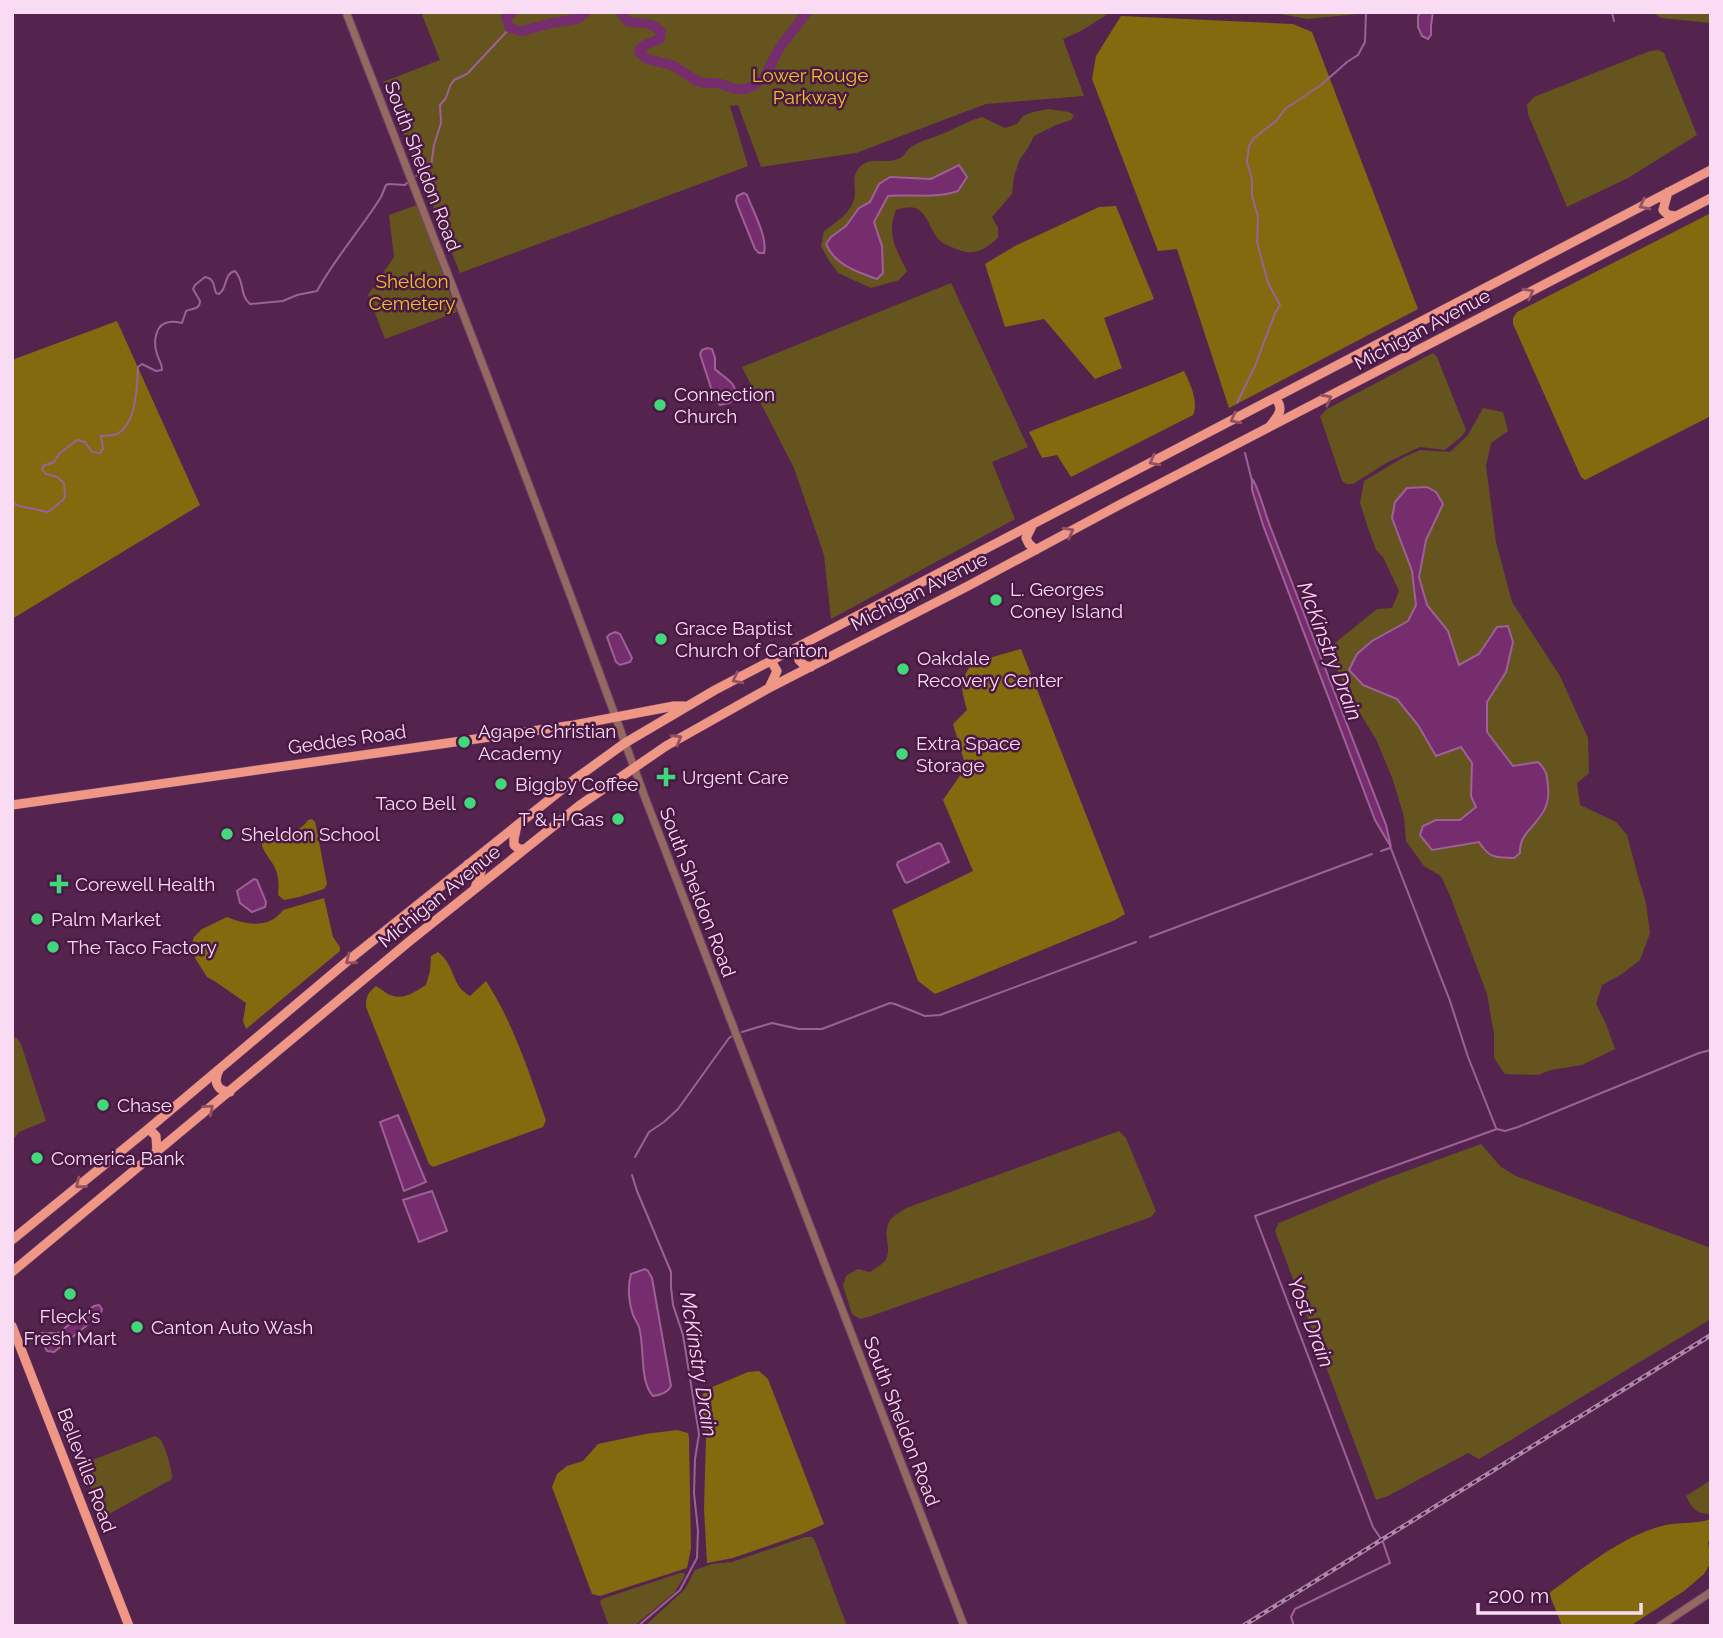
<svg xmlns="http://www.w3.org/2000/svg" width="1723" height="1638" viewBox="0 0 1723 1638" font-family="Raleway,sans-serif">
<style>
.green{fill:#65541e;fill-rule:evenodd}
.forest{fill:#836a0e}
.water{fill:#752d6d;stroke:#9d6196;stroke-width:2}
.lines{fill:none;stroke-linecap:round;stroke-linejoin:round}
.stream{stroke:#9d6196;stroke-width:2}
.river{stroke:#752d6d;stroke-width:10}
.minor-casing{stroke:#72456d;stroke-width:9}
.major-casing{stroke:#72456d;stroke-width:10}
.minor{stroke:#966960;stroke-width:7}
.major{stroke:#f09685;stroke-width:9}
.rail-casing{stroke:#ae88a9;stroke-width:4.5}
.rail{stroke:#491944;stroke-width:2;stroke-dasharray:5;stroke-linecap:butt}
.oneway{stroke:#945161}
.poi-dot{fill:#43d77b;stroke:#491944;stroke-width:2.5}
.labels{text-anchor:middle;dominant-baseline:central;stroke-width:5;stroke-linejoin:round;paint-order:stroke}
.park-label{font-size:19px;fill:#ecc227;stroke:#491944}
.street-label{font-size:19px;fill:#fadbf4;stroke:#491944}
.poi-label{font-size:19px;fill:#fadbf4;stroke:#491944;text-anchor:start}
.water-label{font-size:21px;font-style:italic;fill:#fcd2f5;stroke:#491944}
</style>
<rect width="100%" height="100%" fill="#54244f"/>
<path class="green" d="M421,12H1111L1081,31L1063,39L1084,96L986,104L856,153L761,167L738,105L730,106L748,166L460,273L383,82L440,60Z
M1270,12H1379L1307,19Z
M1652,12H1711V23L1661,18Z
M1658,50L1664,53L1697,135L1628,178L1567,207L1528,114L1527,105L1534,97L1650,51Z
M1049,109L1069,112L1074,115L1071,120L1056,125L1034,136L1028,148L1020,159L1014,176L1012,194L992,217L998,228V238C983,251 973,257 954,248C949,246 943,244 939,240C925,222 926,199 896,210C886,234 896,249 907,271L899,280L871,288L838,273L828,259L821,246L824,231C837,222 854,211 855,194C855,184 852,177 859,168C871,154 886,166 900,158C905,156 907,149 911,147C920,141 932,138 942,134C956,128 968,121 982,117L1005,128L1017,124L1023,116L1033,112ZM949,170L933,196H888L874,222L882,246L883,272L877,279L847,268L829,251L831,237L846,226L859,208L870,202L879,184L890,177L931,179Z
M417,205L457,312L385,339L368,295L394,257L389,215Z
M951,283L1028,447L992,462L1015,519L831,619L824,555L794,468L742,367Z
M1433,353L1437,357L1466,430L1462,436L1445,450L1420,447L1388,462L1353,484H1346L1342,481L1320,416L1327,409Z
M1483,408L1503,412L1508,431L1491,443L1486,466L1496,542L1512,602L1560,676L1588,738L1589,773L1577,783L1580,805L1616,822L1627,835L1638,876L1646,903L1650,933L1640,960L1622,974L1602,985L1596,1004L1606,1024L1615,1049L1582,1065L1551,1070L1538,1075L1505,1074L1494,1058V1034L1487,994L1449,893L1441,876L1424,866L1406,841L1404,817L1393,780L1376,739L1356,707L1338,672L1335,643L1377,609L1392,608L1399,591L1383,557L1376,550L1368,528L1360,503L1364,481L1404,457L1420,450L1450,452L1468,435ZM1442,504L1426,540L1419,576L1427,605L1448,631L1458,665L1479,654L1491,634L1508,626L1513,643L1506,672L1487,702V732L1513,766L1538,762L1546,770L1549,800L1543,815L1528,831L1520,845L1479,842L1432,850L1420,835L1423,826L1436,820H1460L1476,807L1471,796L1472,763L1461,747L1435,755L1418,725L1397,699L1372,641C1383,635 1396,629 1406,622C1431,602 1401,542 1392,518Z
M12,1037L17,1038L21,1044L46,1121L19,1132L12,1141Z
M1119,1131L1126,1138L1156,1211L1151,1217L871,1316L860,1319L852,1314L843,1286L846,1276L858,1269L870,1272C874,1269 880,1266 884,1262C895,1248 879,1233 892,1218C896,1214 902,1211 906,1208Z
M1481,1144L1501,1167L1516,1176L1711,1248V1319L1479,1459L1468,1453L1388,1496L1376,1500L1275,1231L1279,1223L1382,1180Z
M155,1436C156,1437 159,1438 160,1439C165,1445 173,1472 172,1479L102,1518L82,1464Z
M1711,1480V1514C1696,1514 1692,1508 1686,1496Z
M805,1537H812L815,1541L847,1626H645L685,1589L695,1570L712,1564L732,1562Z
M680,1573H684L685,1576L674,1593L634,1626H609L600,1602L602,1599Z"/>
<path class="forest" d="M1121,16L1293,24L1312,32L1418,309L1229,408L1177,249L1158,251L1092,79L1096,56Z
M1116,206L1154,299L1104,318L1122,368L1095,379L1044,319L1005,327L985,264L1015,246L1099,207Z
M1711,213V416L1585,480L1581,477L1513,324V318L1517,312Z
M117,321L200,505L12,619V360Z
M1184,371C1190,383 1199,402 1193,415L1071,477L1057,455L1042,458L1029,432C1080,411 1133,393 1184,371Z
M1021,649L1125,914L1115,920L935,994L918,981L892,910L973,871L943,800L966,767L953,724L967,710C961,688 959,683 972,663Z
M312,819L315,822L317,831L327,884L324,889L299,897L284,900L278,895C279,885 279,875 274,866C269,857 262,851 261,840C275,830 298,837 308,820Z
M324,898L333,937L340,947V951L246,1029L243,1021L246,1003L216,982L207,977L195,958L192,943L194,937L202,929L227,917C246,925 270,929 283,910Z
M438,952C456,966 451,986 470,996L486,981C514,1024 529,1073 546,1120L543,1127L433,1167L429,1164L366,1007C366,995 368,993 376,986C379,988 383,990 386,993C401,1002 413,993 426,985L430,971L431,956Z
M759,1371L768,1379L824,1524L802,1534L733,1558L707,1563L704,1508L706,1438L701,1399L705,1390L748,1372Z
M677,1430L688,1433L689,1438L691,1549L687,1568L600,1596L592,1594L552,1487L557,1474L567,1466L583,1461L598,1444L645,1434Z
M1711,1519V1536L1708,1542L1711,1562L1704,1574L1684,1591L1630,1626H1562L1549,1593C1584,1568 1620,1537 1662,1526C1678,1521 1695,1525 1711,1519Z"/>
<path class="water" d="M1421,12H1433L1431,25V35L1428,39L1422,36L1418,27V16Z
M959,165L967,177L958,191C935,199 911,194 888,196L874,222L882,246L883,273L877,279C857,272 835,265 826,244L831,237L846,226L859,208L870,202L879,184L890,177L931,179Z
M744,193L747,195C753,211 768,238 764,253H759L755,249L738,207L736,201L737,196Z
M707,348L712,349L715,358V369C724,378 737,382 736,397L729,403L720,405L715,400L700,354L702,350Z
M1252,479C1258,485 1265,514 1270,526L1386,825L1391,847L1375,820L1263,525L1252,490Z
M1427,487L1436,492L1443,504L1426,540L1419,577L1427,605L1448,631L1459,665L1479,654L1497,627L1508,626L1513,642L1506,672L1487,702V732L1513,766L1538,762C1547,771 1547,775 1548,787C1552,822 1518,827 1520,853L1514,858C1495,857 1490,859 1479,842L1432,850L1420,835L1423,826L1436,820H1460L1476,807L1471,796L1472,763L1461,747L1436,756L1418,725L1397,699L1363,685L1349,670L1357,654L1372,641L1408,621L1416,605L1412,571L1392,518L1395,502L1407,488Z
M615,632L620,634L632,658L630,662L620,665L616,662L607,637L610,634Z
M938,843L941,844L949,862L907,883L905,882L897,865L898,862Z
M254,879L257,880L266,902L265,907L252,912L240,903L237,891Z
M398,1115L426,1182L404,1191L380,1122Z
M432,1191L447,1231L419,1242L403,1200Z
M645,1269L648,1271L652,1278L671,1386C668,1393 660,1395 653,1396C639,1381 645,1347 639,1327C638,1324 636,1321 634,1317C629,1305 627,1287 631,1274Z
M99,1305L102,1309L101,1313L96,1318L54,1352L47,1351L40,1338L41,1333H58L94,1306Z"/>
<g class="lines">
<path class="stream" d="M1612,12L1614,21
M416,176L431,166L434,145L441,123L440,105L446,98L450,86L454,80L467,74L510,28
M1237,403L1255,366L1275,313L1280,305L1268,283L1257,242L1258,216L1252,196V179L1247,162L1249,146L1254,138L1276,121L1285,109L1321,85L1347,62L1358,55L1365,42L1366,12
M1245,453L1252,481
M12,502L19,506L48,512L63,500L65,496L64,483L57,477L46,474L42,469L43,466L54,462L59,454L77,440L85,442L92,452L100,453L103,449L101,436C106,435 113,436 117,434C137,423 137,386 138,367L142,364L156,371L162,370C162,363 159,361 157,354C153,342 155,323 170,322C174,321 178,322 182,323L186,311C192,308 200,310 200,301L193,289L195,285L205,277C215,279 213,285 216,293L219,294C228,288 223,274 235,271C245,281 239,295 250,304L283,301L297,295L317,291C335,258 361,229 381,197L386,185L389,184L405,185L408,182
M1390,846L1450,1001L1468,1057L1496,1128
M1381,851L1390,848
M1150,937L1372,854
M742,1032L772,1023L799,1029H822L890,1003L895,1004L925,1016L940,1015L1136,942
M635,1157L649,1132L664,1122L678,1109L729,1038L732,1036
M632,1175L637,1191L671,1272V1287L673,1305L683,1335L699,1434L695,1459L694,1493L698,1531L697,1558L680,1590L638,1626
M1294,1626L1291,1617L1295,1609L1390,1563L1383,1542L1373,1527L1255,1216L1497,1129L1505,1131L1518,1127L1699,1053L1711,1050"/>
<path class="river" d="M513,12L506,18L510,28L522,31L552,23L577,19L586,12
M621,12L627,21C639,24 652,21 661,32L660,39L645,45L640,49L639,52L647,59L672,65L697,81L705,83H717L736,89H746L753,86L764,78L780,47L807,12"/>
<g class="minor-casing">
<path id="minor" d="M346,12C447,272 549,532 644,795L964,1626
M1660,1626L1711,1592"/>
</g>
<g class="major-casing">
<path id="major" d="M1668,192L1663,210L1668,215L1676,216
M1270,426C1278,416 1285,409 1275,398
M1032,526L1026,538L1029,544L1036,550
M802,645L799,660L804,665L811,667
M770,686L777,671L771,661
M12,805L574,725L674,706H684
M517,825L514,839V845L519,849H525
M468,864L477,866L481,871L475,888
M219,1070C213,1082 217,1091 230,1092
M147,1130L151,1131L156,1136L157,1152
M12,1240L147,1130L350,959L575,779L625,743L715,690L1711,170
M12,1272L411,940L580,805L666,746L769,688L968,586L1121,504L1711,198
M12,1326L129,1626"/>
</g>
<use href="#minor" class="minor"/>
<use href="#major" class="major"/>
<g class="rail-casing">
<path id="rail" d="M1243,1626L1711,1335"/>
</g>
<use href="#rail" class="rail"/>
</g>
<defs><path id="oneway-chevron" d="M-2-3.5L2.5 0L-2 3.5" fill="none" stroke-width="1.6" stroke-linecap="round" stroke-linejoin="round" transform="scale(1.75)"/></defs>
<g class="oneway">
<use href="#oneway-chevron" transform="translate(1644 205) rotate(153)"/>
<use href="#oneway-chevron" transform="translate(1529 293) rotate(-28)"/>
<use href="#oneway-chevron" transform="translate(1327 399) rotate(-28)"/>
<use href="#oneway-chevron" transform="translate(1235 419) rotate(153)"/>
<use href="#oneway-chevron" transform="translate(1154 461) rotate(152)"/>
<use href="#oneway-chevron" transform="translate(1069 532) rotate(-28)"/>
<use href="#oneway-chevron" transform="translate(737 679) rotate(153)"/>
<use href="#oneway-chevron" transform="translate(677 739) rotate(-31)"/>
<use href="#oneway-chevron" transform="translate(350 960) rotate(141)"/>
<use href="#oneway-chevron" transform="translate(209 1109) rotate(-40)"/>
<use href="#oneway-chevron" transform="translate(80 1184) rotate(141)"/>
</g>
<g class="poi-dot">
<circle cx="660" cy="405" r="7"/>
<circle cx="996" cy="600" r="7"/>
<circle cx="661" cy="639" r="7"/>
<circle cx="903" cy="669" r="7"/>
<circle cx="464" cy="742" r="7"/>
<circle cx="902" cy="754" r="7"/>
<path d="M662.5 766.5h7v7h7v7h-7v7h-7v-7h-7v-7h7z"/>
<circle cx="501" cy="784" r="7"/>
<circle cx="470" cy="803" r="7"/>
<circle cx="618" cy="819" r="7"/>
<circle cx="227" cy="834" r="7"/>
<path d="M55.5 873.5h7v7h7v7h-7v7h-7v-7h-7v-7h7z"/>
<circle cx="37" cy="919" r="7"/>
<circle cx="53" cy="947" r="7"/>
<circle cx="103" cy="1105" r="7"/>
<circle cx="37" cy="1158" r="7"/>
<circle cx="70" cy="1294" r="7"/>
<circle cx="137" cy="1327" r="7"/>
</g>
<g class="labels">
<g class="park-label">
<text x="810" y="75">Lower Rouge<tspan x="810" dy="22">Parkway</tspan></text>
<text x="412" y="281">Sheldon<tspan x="412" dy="22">Cemetery</tspan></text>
</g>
<g class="street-label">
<text transform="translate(423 166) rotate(69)">South Sheldon Road</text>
<text transform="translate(1422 329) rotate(-28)">Michigan Avenue</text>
<text transform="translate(919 591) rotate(-27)">Michigan Avenue</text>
<text transform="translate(347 739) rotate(-8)">Geddes Road</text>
<text transform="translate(698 892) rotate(69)">South Sheldon Road</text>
<text transform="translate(439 896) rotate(-39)">Michigan Avenue</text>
<text transform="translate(902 1421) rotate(69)">South Sheldon Road</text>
<text transform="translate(87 1470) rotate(69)">Belleville Road</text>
</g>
<g class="poi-label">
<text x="674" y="394">Connection<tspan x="674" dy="22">Church</tspan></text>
<text x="1010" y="589">L. Georges<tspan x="1010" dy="22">Coney Island</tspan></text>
<text x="675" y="628">Grace Baptist<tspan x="675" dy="22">Church of Canton</tspan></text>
<text x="917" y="658">Oakdale<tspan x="917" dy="22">Recovery Center</tspan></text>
<text x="478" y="731">Agape Christian<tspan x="478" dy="22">Academy</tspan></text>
<text x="916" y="743">Extra Space<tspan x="916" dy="22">Storage</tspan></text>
<text x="682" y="777">Urgent Care</text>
<text x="515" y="784">Biggby Coffee</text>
<text x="456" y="803" text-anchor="end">Taco Bell</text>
<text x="604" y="819" text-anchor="end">T &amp; H Gas</text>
<text x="241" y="834">Sheldon School</text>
<text x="75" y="884">Corewell Health</text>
<text x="51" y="919">Palm Market</text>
<text x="67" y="947">The Taco Factory</text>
<text x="117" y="1105">Chase</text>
<text x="51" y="1158">Comerica Bank</text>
<text x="70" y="1316" text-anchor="middle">Fleck's<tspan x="70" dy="22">Fresh Mart</tspan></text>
<text x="151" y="1327">Canton Auto Wash</text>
</g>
<g class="water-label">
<text transform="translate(1330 651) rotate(69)">McKinstry Drain</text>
<text transform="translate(1311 1322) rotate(69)">Yost Drain</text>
<text transform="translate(699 1364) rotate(81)">McKinstry Drain</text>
</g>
</g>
<rect width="1723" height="1638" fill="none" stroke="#fadbf4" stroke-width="28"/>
<path d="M1478 1603v10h163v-10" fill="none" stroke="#fadbf4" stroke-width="3.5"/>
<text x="1488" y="1603" font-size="21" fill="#fadbf4" stroke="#491944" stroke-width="5" paint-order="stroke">200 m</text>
</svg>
